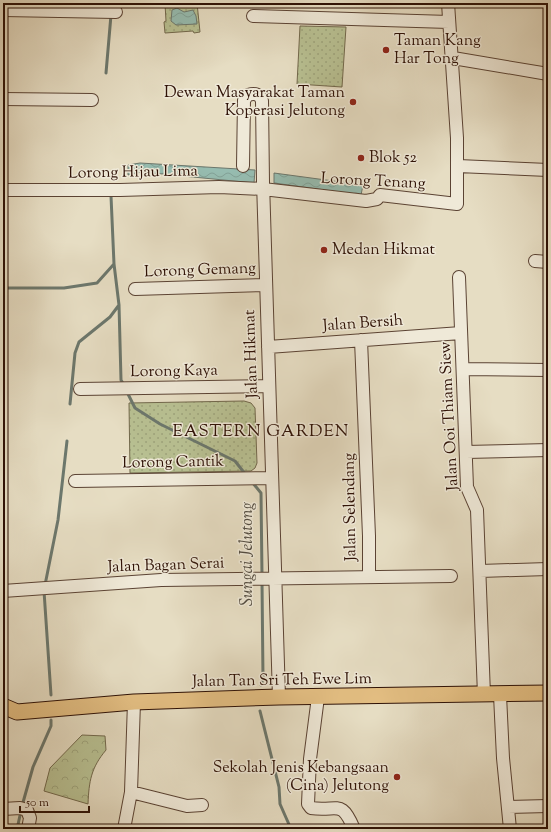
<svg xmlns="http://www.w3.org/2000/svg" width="551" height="832" viewBox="0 0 551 832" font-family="'Sorts Mill Goudy',serif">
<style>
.forest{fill:url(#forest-crowns);stroke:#72684c}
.park{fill:url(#park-dots);stroke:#72684c}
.water{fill:url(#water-waves);stroke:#6c776c}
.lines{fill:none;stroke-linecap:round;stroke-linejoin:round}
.stream{stroke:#6c776c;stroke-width:3}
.minor-casing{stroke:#5b4334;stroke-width:14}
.major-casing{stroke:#2d1005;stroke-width:17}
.minor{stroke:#efe9d8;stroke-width:12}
.major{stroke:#e3be82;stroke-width:15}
.poi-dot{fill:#8f2418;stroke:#efe9d8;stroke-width:1.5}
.labels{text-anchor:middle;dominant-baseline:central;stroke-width:3;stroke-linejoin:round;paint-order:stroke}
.poi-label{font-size:16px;fill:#2d1005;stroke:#efe9d8;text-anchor:start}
.street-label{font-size:16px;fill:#2d1005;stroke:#efe9d8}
.neighbourhood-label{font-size:17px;letter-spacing:1px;fill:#2d1005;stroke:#efe9d8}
.water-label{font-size:17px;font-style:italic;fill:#524c41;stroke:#efe9d8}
</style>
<defs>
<pattern id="forest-crowns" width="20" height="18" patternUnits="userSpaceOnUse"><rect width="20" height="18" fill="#b8c092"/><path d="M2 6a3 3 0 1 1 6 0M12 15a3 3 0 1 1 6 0" fill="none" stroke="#9ea47c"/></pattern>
<pattern id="park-dots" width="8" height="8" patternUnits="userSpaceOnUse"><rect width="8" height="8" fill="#b8c092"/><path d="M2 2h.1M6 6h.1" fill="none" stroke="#9ea47c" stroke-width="1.8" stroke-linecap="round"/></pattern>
<pattern id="water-waves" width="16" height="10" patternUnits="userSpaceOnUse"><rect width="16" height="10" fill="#96bcb0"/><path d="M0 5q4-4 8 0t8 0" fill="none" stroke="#82a196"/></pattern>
</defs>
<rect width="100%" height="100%" fill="#e6ddc3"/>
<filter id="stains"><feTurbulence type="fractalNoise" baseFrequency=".005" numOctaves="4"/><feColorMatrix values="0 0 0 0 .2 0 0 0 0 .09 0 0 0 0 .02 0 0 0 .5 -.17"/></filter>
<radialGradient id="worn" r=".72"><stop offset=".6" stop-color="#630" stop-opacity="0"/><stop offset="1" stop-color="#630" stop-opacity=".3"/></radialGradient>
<path class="forest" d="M82,735L105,736L106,750C91,768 89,781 88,804L44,791L50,768Z"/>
<path class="park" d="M167,3H197L200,32L194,33L193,31L165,33L164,22L166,21L165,4Z
M300,26L346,27L342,87L297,84Z
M244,401L251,403L255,408L257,463L255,468L251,471L130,473L129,403Z"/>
<path class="water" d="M177,8L184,12L193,10L196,16L197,24L176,25L171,21L172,10Z
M140,163L255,170L254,183L142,172L128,175V165Z
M274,173L363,185L361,195L274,183Z"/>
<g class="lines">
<path class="stream" d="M106,73L111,15
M111,196L114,264L119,305L121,380L124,385
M6,288H64L97,283L114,264
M127,392L135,408L160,424L235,461L246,475
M70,404L75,353L79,342L110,317L119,305
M252,482L261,493L262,575
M45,585L58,520L67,441
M44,591L51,695
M261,685L263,679L262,581
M260,711L279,787L280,804L291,829
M22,806L33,767L51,726V720
M17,829L21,811"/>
<g class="minor-casing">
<path id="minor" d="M3,10L116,12
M253,16L449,22
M453,58L548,74
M3,99L92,100
M243,166L244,100L248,95C255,93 260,94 262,101L263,182L279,697
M458,166L548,170
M3,190H120L219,187L263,189L366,201L377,199L380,195L457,204V138L448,3
M535,261L548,262
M459,277L467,487L477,510L484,695
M135,289L266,285
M361,340L369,536V577
M268,347L461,333
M463,369L548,370
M80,389L269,386
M466,452L548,450
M75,481L272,478
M480,571L548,569
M3,591L161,580L451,576
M500,695L503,758L510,829
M318,697L310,759L308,804L311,808C338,812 341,798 354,829
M131,792L187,806L202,805
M508,807L548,806
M3,809L20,808L27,810L30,818L28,829
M124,829L131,792L134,702"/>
</g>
<g class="major-casing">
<path id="major" d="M3,706L17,712L134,702L279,697L548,693"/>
</g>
<use href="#minor" class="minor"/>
<use href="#major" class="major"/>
</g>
<g class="poi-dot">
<circle cx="386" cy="50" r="4"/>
<circle cx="353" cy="102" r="4"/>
<circle cx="361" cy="158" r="4"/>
<circle cx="324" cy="250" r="4"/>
<circle cx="397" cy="777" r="4"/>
</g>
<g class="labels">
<g class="poi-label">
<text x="394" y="41">Taman Kang<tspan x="394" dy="18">Har Tong</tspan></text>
<text x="345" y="93" text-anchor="end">Dewan Masyarakat Taman<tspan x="345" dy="18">Koperasi Jelutong</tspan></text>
<text x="369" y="158">Blok 52</text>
<text x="332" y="250">Medan Hikmat</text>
<text x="389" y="768" text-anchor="end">Sekolah Jenis Kebangsaan<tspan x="389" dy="18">(Cina) Jelutong</tspan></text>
</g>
<g class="street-label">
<text transform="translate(133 173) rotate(-1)">Lorong Hijau Lima</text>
<text transform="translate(373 182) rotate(3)">Lorong Tenang</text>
<text transform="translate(200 271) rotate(-2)">Lorong Gemang</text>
<text transform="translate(363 324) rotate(-4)">Jalan Bersih</text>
<text transform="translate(252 354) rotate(-92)">Jalan Hikmat</text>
<text transform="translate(174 372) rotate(-1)">Lorong Kaya</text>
<text transform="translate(450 416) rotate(-93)">Jalan Ooi Thiam Siew</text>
<text transform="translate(173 463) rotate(-1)">Lorong Cantik</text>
<text transform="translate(351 507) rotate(-91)">Jalan Selendang</text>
<text transform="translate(166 566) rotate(-2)">Jalan Bagan Serai</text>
<text transform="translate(282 681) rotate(-1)">Jalan Tan Sri Teh Ewe Lim</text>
</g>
<g class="neighbourhood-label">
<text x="261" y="432">EASTERN GARDEN</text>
</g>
<g class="water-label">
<text transform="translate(248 554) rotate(-90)">Sungai Jelutong</text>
</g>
</g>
<rect width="551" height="832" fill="none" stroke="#e6ddc3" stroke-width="16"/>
<rect x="4" y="4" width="543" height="824" fill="none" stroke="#2d1005" stroke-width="2"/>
<rect x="8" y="8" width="535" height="816" fill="none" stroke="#2d1005"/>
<path d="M20 806v6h69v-6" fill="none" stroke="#2d1005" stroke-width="2"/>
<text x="26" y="806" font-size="12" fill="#2d1005" stroke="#efe9d8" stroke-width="3" paint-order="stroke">50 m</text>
<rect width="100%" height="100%" filter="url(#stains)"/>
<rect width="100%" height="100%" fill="url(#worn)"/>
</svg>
